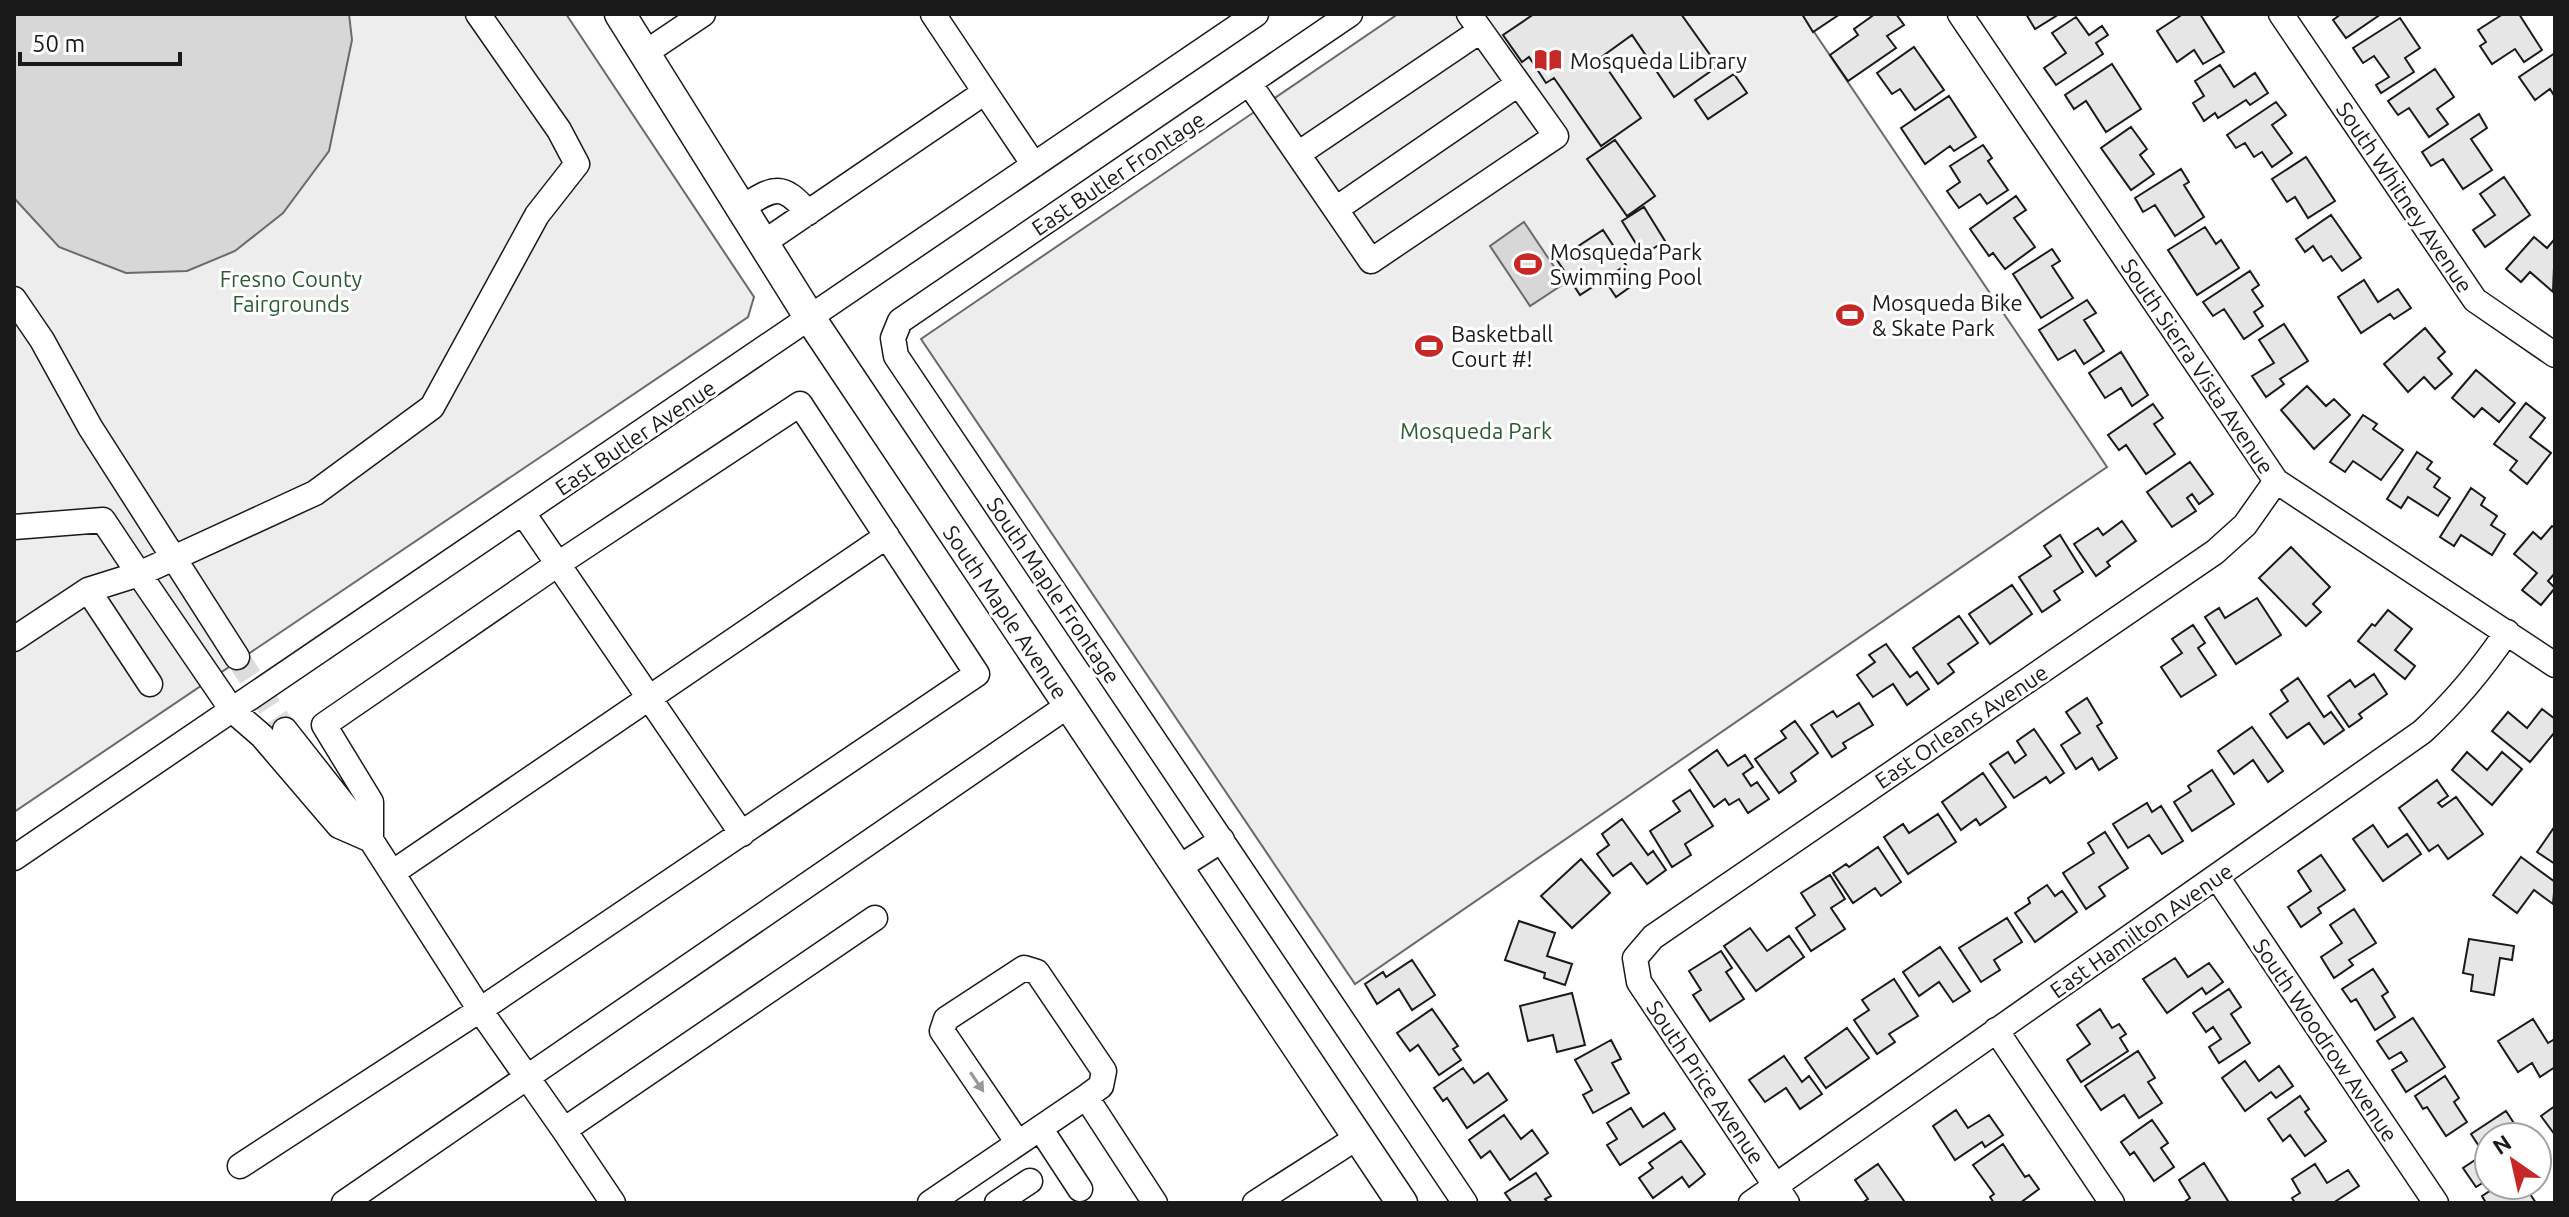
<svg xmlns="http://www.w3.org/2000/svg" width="2569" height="1217" viewBox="0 0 2569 1217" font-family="Ubuntu,sans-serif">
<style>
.built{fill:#ededed;stroke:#6a6a6a;stroke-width:2}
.water{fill:#d7d7d7;stroke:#6a6a6a;stroke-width:2}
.building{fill:#e6e6e6;stroke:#1a1a1a;stroke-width:2}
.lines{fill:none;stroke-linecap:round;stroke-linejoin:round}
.minor-tunnel{stroke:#ddd;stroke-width:24;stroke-dasharray:24 12;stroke-linecap:butt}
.minor-casing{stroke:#1a1a1a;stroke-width:27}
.major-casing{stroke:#1a1a1a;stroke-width:33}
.minor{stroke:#fff;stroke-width:24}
.major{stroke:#fff;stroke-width:30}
.oneway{fill:#989898}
.labels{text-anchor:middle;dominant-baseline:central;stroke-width:6;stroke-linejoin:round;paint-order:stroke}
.poi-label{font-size:22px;fill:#1a1a1a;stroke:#fff;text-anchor:start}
.street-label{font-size:22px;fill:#1a1a1a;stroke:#fff}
.park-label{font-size:22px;fill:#2b5a34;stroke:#fff}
</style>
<rect width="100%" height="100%" fill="#fff"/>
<path class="built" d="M14,14H566L754,297L748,317L14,812Z
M1398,14H1802L2107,467L1355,984L921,339Z"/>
<path class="water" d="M14,14H349L352,40L329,151L283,213L235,251L187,271L126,273L59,247L14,198Z
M1524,222L1565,283L1530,306L1490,246Z"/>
<path class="building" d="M1534,14H1681L1718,66L1674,97L1632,35L1600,58L1641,118L1601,146L1554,78L1546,83L1529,57L1522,62L1503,35Z
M1802,14H1840L1813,32Z
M1875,14H1896L1904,25L1887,36L1896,48L1848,81L1830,55L1858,35L1854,29Z
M2026,14H2054L2056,16L2035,29Z
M2183,14H2200L2224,52L2203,64L2194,50L2177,62L2157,31Z
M2341,14H2381L2346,38L2333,20Z
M2503,14H2519L2542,50L2524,62L2515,49L2492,64L2480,46L2486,42L2478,30Z
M2076,17L2089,35L2102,26L2108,35L2096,43L2103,54L2056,85L2044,68L2066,53L2052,33Z
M2400,18L2420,48L2405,58L2414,72L2381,93L2376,85L2389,77L2374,56L2363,63L2353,48Z
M1914,47L1944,90L1915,110L1900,89L1892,94L1877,73Z
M2555,53V97L2550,89L2535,100L2519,77Z
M2112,64L2141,109L2106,132L2086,101L2074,109L2065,95Z
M2220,65L2234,87L2255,73L2268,93L2250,105L2246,100L2218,118L2215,113L2204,121L2193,103L2204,96L2195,81Z
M2435,69L2454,97L2437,109L2448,124L2429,137L2409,108L2398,115L2388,101Z
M1734,74L1747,93L1708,119L1695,100Z
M1949,96L1976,137L1954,151L1950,146L1925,164L1901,128Z
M2276,102L2286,115L2272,125L2292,153L2272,167L2262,152L2254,157L2245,143L2236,148L2227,135Z
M2479,114L2487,128L2471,139L2492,170L2463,189L2443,159L2431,166L2422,152Z
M2131,127L2147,149L2140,155L2154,174L2131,190L2101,148Z
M1615,140L1655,196L1627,216L1587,159Z
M1983,145L1992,158L1988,161L2008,190L1987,204L1980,194L1959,208L1947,191L1960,182L1950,166Z
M2306,157L2335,201L2308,218L2295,197L2287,202L2272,179Z
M2181,169L2189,182L2184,185L2204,217L2175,236L2155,205L2143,212L2135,198Z
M2504,177L2530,215L2485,247L2473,230L2495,215L2480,194Z
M2016,196L2026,210L2014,218L2035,247L2005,269L1993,253L1989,256L1970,229Z
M1644,207L1665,241L1643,255L1622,221Z
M2331,215L2361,258L2342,271L2331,256L2323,261L2313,246L2305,252L2296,239Z
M2205,227L2216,244L2221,240L2239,268L2197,295L2168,250Z
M1603,230L1626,265L1580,295L1557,260Z
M2534,237L2547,248L2553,241L2555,243L2553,292L2530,272L2521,282L2506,269Z
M2052,249L2060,261L2052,266L2073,298L2041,318L2013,274Z
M1628,270L1637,282L1616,297L1608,285Z
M2250,271L2259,285L2252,290L2263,306L2254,312L2263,326L2244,339L2224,309L2213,316L2203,302Z
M2364,280L2378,302L2398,289L2411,308L2394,319L2390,314L2361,333L2338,297Z
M2087,300L2096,313L2084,320L2104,351L2084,364L2075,350L2058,360L2039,330Z
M2284,324L2308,361L2280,379L2284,384L2266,397L2252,376L2274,363L2259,340Z
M2425,328L2445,352L2438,358L2452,374L2435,389L2424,377L2408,392L2384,364Z
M2121,352L2148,395L2132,406L2121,388L2105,398L2089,373Z
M2476,370L2515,403L2499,422L2482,408L2474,417L2452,398Z
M2307,386L2326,406L2334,399L2350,415L2314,449L2281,410Z
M2526,403L2545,418L2530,437L2551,453L2527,484L2510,470L2517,461L2494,444Z
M2153,404L2163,418L2154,424L2175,454L2146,474L2126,445L2119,450L2108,435Z
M2363,415L2377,424L2373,429L2403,450L2381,480L2353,461L2345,472L2330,462Z
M2417,452L2432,462L2427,469L2440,478L2434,487L2450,498L2438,516L2408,497L2401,508L2387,499Z
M2190,462L2213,494L2199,504L2192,494L2187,498L2196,511L2172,527L2147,492Z
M2471,488L2485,498L2481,505L2497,516L2491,525L2505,534L2492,555L2461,535L2454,546L2440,537Z
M2122,521L2136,541L2107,562L2110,566L2096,576L2074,544L2098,528L2103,535Z
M2552,526L2555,528V573L2548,581L2555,588L2541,605L2522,590L2537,573L2514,554L2533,532L2541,539Z
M2060,535L2083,572L2054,591L2060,600L2042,612L2019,577L2051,556L2044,546Z
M2291,547L2330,587L2313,604L2321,612L2306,626L2259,578Z
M2012,585L2032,614L1990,644L1969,614Z
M2257,598L2281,635L2236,664L2205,617L2219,608L2225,618Z
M2388,610L2412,629L2395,650L2415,666L2405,679L2358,641L2372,624L2375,626Z
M1959,616L1978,643L1948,664L1954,672L1938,684L1913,648Z
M2193,625L2205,643L2198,648L2216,675L2181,697L2161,667L2182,653L2172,639Z
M1886,644L1910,677L1917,672L1929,689L1907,705L1893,684L1873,697L1857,675L1875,662L1869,655Z
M2374,674L2387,694L2359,714L2362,718L2349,727L2328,696L2350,680L2355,687Z
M2298,678L2324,717L2331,712L2344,730L2324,744L2309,723L2287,738L2270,714L2288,701L2281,690Z
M2087,698L2102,723L2097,726L2117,758L2099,770L2092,758L2076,769L2061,745L2080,733L2066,712Z
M1859,703L1873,725L1843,743L1846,748L1832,757L1811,725L1833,711L1837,717Z
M2542,709L2555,719V732L2530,762L2492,731L2508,712L2527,728Z
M1795,721L1818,753L1791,773L1796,781L1779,793L1755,759L1786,738L1781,731Z
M2252,727L2283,771L2268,782L2253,760L2234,774L2218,751Z
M2034,729L2064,773L2050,783L2046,777L2014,798L1990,764L2008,752L2015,763L2026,755L2017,741Z
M1717,750L1728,766L1745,755L1753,767L1743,774L1751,786L1757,782L1769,799L1748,813L1739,799L1729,805L1725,799L1714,807L1689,770Z
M2467,752L2487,770L2502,752L2522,769L2492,805L2452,770Z
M2212,770L2234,804L2192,831L2174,802L2191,791L2188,786Z
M1983,773L2006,807L1980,825L1976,819L1961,830L1942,802Z
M2437,780L2448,796L2438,803L2442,807L2456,797L2483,834L2448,859L2438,845L2429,851L2399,808Z
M1690,790L1713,826L1685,844L1691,855L1672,867L1650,831L1680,811L1673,801Z
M2147,803L2152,812L2161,806L2183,841L2162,854L2149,835L2128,848L2113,824Z
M1938,814L1956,842L1908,874L1884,837L1903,824L1909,833Z
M1622,819L1648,855L1653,851L1666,870L1647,884L1631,863L1613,876L1597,854L1609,845L1602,834Z
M2373,825L2388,847L2407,834L2421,854L2383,881L2353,839Z
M2555,826V864L2537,852Z
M2105,832L2128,868L2099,887L2105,896L2086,909L2063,873L2094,853L2088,843Z
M1878,847L1901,882L1881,896L1875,888L1853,903L1833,873L1846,864L1849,867Z
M2321,855L2345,890L2318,908L2321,913L2301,927L2288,907L2311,891L2298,871Z
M2521,857L2555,882L2553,904L2534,890L2517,913L2493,895Z
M1581,859L1610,893L1572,928L1541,896Z
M1830,875L1845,899L1831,908L1845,929L1811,951L1796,928L1815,915L1801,893Z
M2047,885L2055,896L2062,891L2077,912L2035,942L2015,913L2030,903L2028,898Z
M2354,909L2376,943L2349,960L2353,965L2334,978L2321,957L2342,943L2330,925Z
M2007,918L2022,942L1994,960L2000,970L1981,982L1959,948Z
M1519,921L1555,933L1547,956L1572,964L1565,985L1544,978L1545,973L1505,960Z
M1750,928L1767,951L1789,936L1804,957L1756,991L1724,946Z
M2469,939L2514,946L2512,960L2500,958L2494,995L2471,991L2473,975L2463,973Z
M1940,947L1970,991L1953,1002L1939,982L1919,996L1903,972Z
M1721,951L1732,968L1726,972L1744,999L1710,1021L1693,995L1701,990L1689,971Z
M2175,958L2188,977L2209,963L2223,982L2206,994L2202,988L2167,1013L2143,979Z
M1412,960L1435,995L1412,1010L1399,989L1377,1004L1365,984L1383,972L1386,977Z
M2373,969L2388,992L2382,996L2395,1017L2375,1030L2356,999L2351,1002L2342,989Z
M1894,979L1918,1016L1889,1034L1895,1042L1877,1054L1854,1020L1869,1010L1862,1000Z
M2229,989L2241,1007L2231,1014L2250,1043L2219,1063L2209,1047L2221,1039L2213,1027L2206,1032L2193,1013Z
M1572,993L1585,1045L1557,1052L1553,1035L1528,1041L1520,1006Z
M1432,1009L1458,1046L1453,1049L1461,1060L1439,1075L1418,1045L1410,1051L1397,1033Z
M2100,1009L2112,1028L2119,1024L2126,1034L2120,1038L2128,1051L2081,1082L2067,1060L2090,1044L2077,1025Z
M2413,1018L2445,1067L2406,1092L2392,1070L2407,1061L2401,1052L2389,1059L2377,1041Z
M2533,1019L2548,1043L2555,1039V1067L2540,1077L2532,1063L2518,1072L2498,1041Z
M1847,1028L1869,1058L1826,1088L1805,1058Z
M1611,1040L1621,1059L1612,1063L1629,1093L1593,1113L1583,1095L1592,1090L1575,1060Z
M2138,1051L2155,1078L2148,1082L2162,1103L2139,1118L2124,1095L2101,1110L2085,1086Z
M1784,1056L1802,1082L1809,1076L1822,1094L1800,1109L1786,1088L1765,1102L1749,1080Z
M2245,1061L2259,1081L2279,1066L2293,1086L2276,1098L2271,1092L2245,1111L2222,1078Z
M1463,1068L1474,1083L1488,1073L1507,1100L1467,1128L1447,1098L1443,1101L1434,1088Z
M2445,1076L2459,1098L2454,1102L2467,1122L2446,1136L2427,1107L2423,1109L2415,1096Z
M2300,1096L2309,1109L2305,1112L2326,1141L2305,1156L2290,1135L2283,1141L2268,1119Z
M2555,1106V1135L2541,1116Z
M1631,1108L1643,1127L1664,1113L1675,1129L1620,1165L1607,1145L1617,1139L1607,1123Z
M1956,1110L1968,1128L1989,1115L2003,1135L1985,1147L1982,1142L1955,1160L1933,1126Z
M2506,1111L2523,1137H2489V1179L2476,1187L2463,1168L2484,1154L2471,1134Z
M1504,1115L1521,1139L1532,1130L1548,1153L1510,1180L1490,1151L1481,1158L1469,1140Z
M2152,1120L2168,1143L2161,1148L2174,1167L2154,1181L2134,1152L2130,1155L2121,1142Z
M1681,1141L1705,1174L1689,1187L1682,1177L1653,1198L1639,1178L1653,1168L1649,1163Z
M2003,1144L2025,1177L2029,1175L2039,1189L2020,1203H1994L1990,1197L1994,1194L1973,1165Z
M2204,1163L2228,1201L2225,1203H2183L2190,1198L2179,1180Z
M1878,1164L1904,1201L1901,1203H1862L1868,1199L1855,1180Z
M2315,1164L2327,1183L2348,1170L2359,1186L2333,1203H2295L2292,1198L2300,1193L2292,1179Z
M1536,1173L1551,1196L1545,1199L1548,1203H1512L1505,1193Z
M2499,1185H2524L2536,1203H2486L2482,1196Z"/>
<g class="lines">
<path class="minor-tunnel" d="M237,657L285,730"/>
<g class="minor-casing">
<path id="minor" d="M1350,14L900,321L893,338L896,356L1465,1203
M1960,14L2276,481L2555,665
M2281,14L2475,300L2555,355
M645,53L703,14
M1249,83L1371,261L1556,136L1469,14
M985,92L1034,165
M1298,154L1480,31
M741,208C772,189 781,180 808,213
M1336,209L1518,84
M763,243L985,92L933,14
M14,299L42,340L90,427L237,657
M523,513L742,834
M14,527L103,520L139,574L88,590L14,639
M88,590L150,684
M285,730L370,838
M371,840V802L324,725L558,564L800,404L977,674L480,1010L564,1130L875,918
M14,858L1256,14
M1178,868L1222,840
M392,873L887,536
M2217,877L2436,1203
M1996,1030L2112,1203
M1086,1097L1155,1203
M1040,1128L1080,1189
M564,1130L613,1203
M240,1166L480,1010L371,840L339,826L262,736L232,710L139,574L315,493L432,407L537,215L577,164L559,130L478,14
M344,1203L1069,705
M930,1203L1086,1097L1101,1086L1104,1071L1037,972L1024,968L946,1019L942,1031L1018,1143
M997,1203L1030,1181
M1255,1203L1358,1137
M1751,1203L2422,732C2456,701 2482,669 2507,632
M1787,1203L1639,982L1635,958L1653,937L2215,552L2245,525L2276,481"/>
</g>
<g class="major-casing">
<path id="major" d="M620,14L810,318L1402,1203"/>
</g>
<use href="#minor" class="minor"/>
<use href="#major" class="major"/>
</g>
<defs><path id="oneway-solid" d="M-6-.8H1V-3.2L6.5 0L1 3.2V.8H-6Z" transform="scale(2)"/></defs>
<use class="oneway" href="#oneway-solid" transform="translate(977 1082) rotate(56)"/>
<defs>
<g id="library-bare" transform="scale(2.16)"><path d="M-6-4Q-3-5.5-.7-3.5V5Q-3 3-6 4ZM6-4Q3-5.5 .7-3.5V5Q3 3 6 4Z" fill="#c62828" stroke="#fff" stroke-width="2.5" paint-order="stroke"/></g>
<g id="stadium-bare" transform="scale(2.16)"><path d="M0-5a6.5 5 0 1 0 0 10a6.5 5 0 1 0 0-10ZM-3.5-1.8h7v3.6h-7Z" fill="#c62828" stroke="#fff" stroke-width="2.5" paint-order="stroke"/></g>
</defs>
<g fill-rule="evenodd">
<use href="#library-bare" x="1548" y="60"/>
<use href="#stadium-bare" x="1528" y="264"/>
<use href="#stadium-bare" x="1850" y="315"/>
<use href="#stadium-bare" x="1429" y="346"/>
</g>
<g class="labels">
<g class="poi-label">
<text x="1570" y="60">Mosqueda Library</text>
<text x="1550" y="251">Mosqueda Park<tspan x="1550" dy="25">Swimming Pool</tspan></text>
<text x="1872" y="302">Mosqueda Bike<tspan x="1872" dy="25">&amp; Skate Park</tspan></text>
<text x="1451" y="333">Basketball<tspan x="1451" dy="25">Court #!</tspan></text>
</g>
<g class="street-label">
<text transform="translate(1118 173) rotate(-34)">East Butler Frontage</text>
<text transform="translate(2405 197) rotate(56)">South Whitney Avenue</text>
<text transform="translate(2198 366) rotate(56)">South Sierra Vista Avenue</text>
<text transform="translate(635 437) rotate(-34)">East Butler Avenue</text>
<text transform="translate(1054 590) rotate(56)">South Maple Frontage</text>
<text transform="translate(1006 612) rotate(56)">South Maple Avenue</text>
<text transform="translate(1961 726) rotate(-34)">East Orleans Avenue</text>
<text transform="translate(2141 930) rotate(-35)">East Hamilton Avenue</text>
<text transform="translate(2326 1040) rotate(56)">South Woodrow Avenue</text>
<text transform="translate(1706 1082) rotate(56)">South Price Avenue</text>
</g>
<g class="park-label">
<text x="291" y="278">Fresno County<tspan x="291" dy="25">Fairgrounds</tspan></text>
<text x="1476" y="430">Mosqueda Park</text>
</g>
</g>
<rect width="2569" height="1217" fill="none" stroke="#1a1a1a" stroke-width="32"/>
<g transform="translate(2513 1161) rotate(326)"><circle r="38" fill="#ffffff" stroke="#a3a3a3" stroke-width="2"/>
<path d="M0-6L14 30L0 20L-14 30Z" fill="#c62828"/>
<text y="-12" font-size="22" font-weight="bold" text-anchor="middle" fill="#1a1a1a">N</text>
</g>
<path d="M20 52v12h160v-12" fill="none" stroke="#1a1a1a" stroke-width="4"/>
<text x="32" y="52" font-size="24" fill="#1a1a1a" stroke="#ffffff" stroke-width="6" paint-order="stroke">50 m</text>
</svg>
